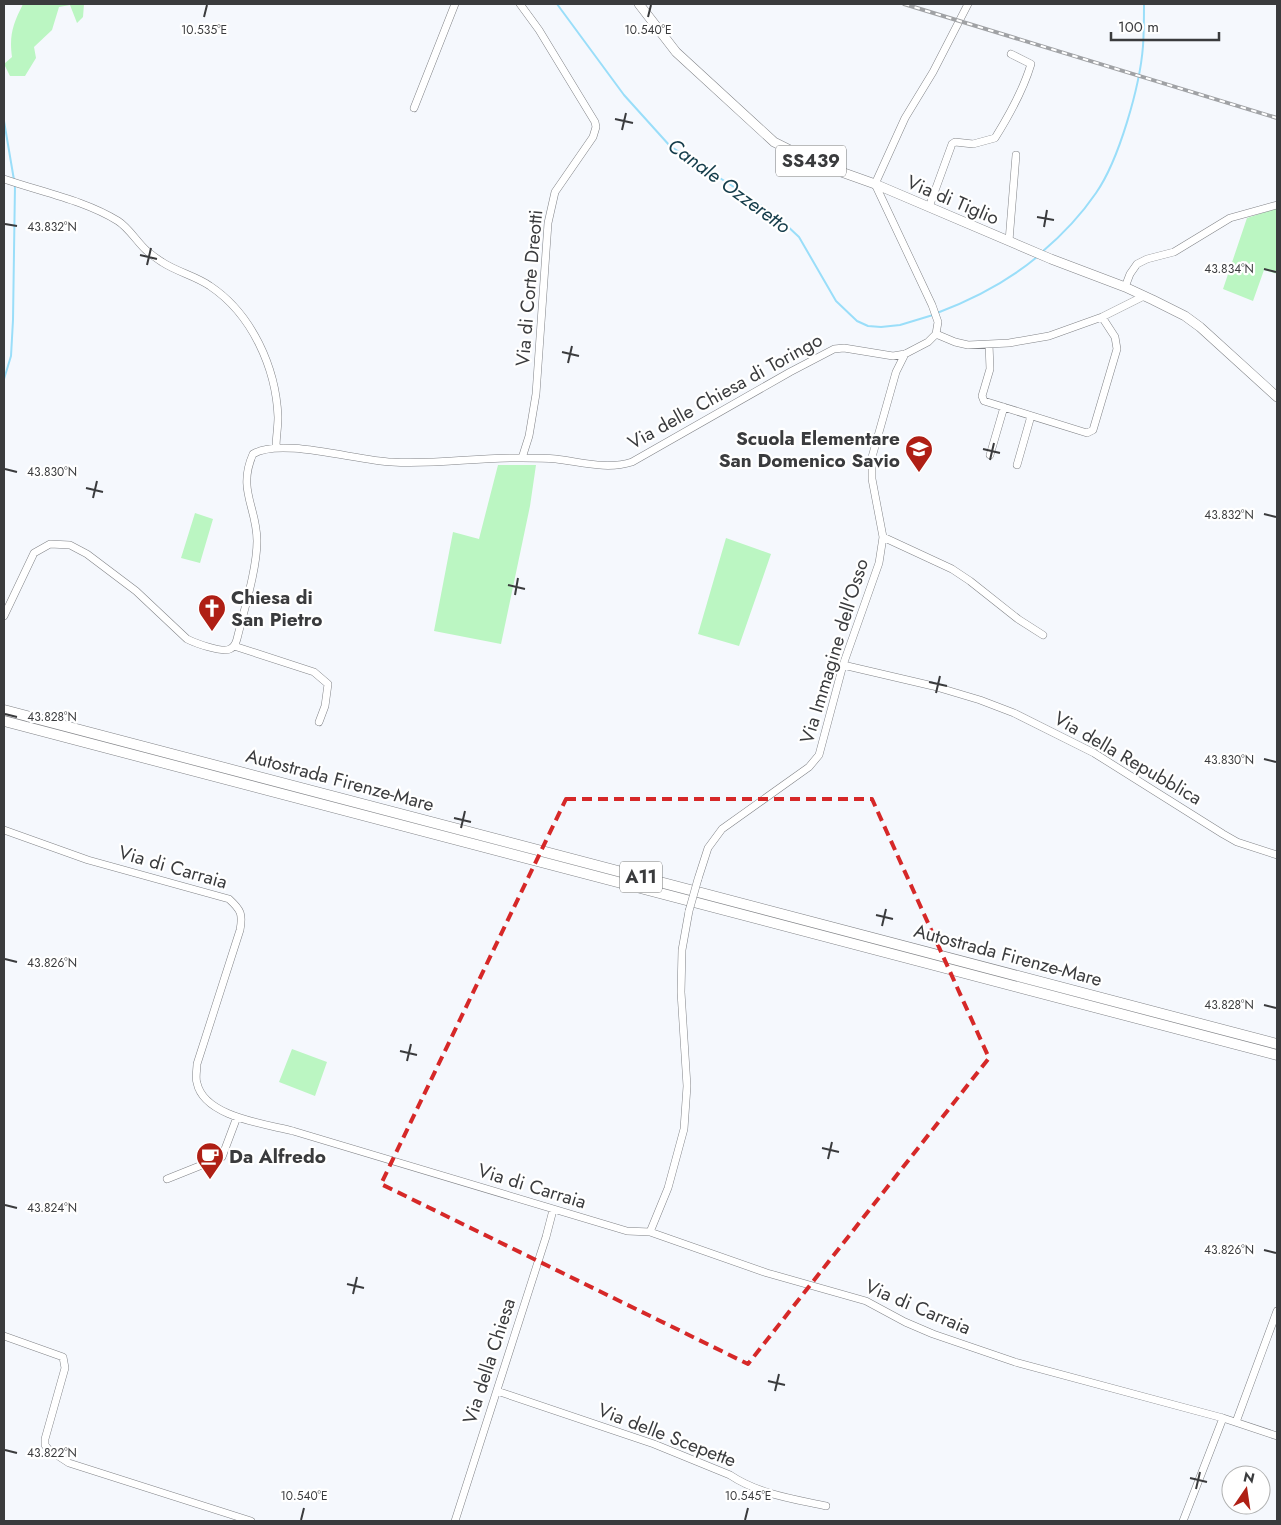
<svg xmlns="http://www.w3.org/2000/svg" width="1281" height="1525" viewBox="0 0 1281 1525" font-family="Jost,sans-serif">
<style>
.green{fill:#bbf6c2}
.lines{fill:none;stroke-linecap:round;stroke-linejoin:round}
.stream{stroke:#9adef9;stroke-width:2}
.minor-casing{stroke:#818387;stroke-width:8}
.major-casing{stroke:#818387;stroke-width:10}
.highway-casing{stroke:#818387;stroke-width:11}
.minor{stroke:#fff;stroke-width:7}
.major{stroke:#fff;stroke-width:9}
.highway{stroke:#fff;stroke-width:10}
.rail-casing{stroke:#a0a2a5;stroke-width:4}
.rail{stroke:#fff;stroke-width:2;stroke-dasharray:5.5;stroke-linecap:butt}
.minor-bridge-casing{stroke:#818387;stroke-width:8;stroke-linecap:butt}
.minor-bridge{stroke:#fff;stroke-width:7}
.marked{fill:none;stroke:#d62828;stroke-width:4;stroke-dasharray:10 6;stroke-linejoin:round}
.ticks{fill:none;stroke:#3a3b3d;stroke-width:2}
.labels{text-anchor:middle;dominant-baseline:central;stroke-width:4.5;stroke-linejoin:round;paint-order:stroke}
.shield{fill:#fff;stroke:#757677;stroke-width:1}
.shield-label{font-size:18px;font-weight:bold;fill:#3a3b3d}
.street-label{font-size:19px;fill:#3a3b3d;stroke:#fff}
.poi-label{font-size:19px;font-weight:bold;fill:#3a3b3d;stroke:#fff;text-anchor:start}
.water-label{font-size:20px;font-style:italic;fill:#143c4a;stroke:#fff}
.ticks-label{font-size:12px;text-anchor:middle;fill:#3a3b3d;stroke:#fff;stroke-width:4.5;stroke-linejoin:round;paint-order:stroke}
</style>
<rect width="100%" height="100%" fill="#f5f8fd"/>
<path class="green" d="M23,4H84L83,17L77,23L70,5L59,7L52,30L34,47L36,58L25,76H10L4,64L12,57C9,35 13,24 23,4Z
M1277,208V274L1264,270L1253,301L1223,289L1247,218Z
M498,465H536L530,506L501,644L434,631L453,532L479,539Z
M195,513L213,519L200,563L181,558Z
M726,538L771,554L739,646L698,634Z
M292,1049L327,1062L315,1096L279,1082Z"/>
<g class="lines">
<path class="stream" d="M557,4L624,95L670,146L751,198L783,222L799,237L836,301L857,321L868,326L881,327L900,325L933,315
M4,121L14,180
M1042,252C1062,235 1081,215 1096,193C1119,160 1140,86 1143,46C1144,32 1144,18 1144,4
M937,313C974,299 1007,282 1037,257
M4,379L11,356L13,320L15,185"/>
<g class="minor-casing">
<path id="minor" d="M520,4L539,30L595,122L596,127L593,137L555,192L548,223L536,394L529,436L522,458
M414,108L455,4
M4,179C41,192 84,200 118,221C129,228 137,242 147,251C152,255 157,259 162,262C177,272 196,276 210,286C252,314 276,368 278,417C278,427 276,438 276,448
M929,207L952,144L955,142L973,144L995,138C1010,114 1023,91 1031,64L1011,54
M1009,241L1016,155
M1125,287L1130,274L1137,264L1147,259L1174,252L1230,218L1277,205
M936,334L955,342L968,345L1009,343L1049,336L1102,317L1144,296
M989,344L990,369L982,396L984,401L1087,433L1093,430L1117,349L1115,337L1102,317
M990,455L1004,407
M1017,465L1031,416
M883,537L952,569L970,581L1018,619L1043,635
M4,616L34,553L50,544L70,545L87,554L136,591L187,639C195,643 222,653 230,649C234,647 236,643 237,639C244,610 257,569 257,541C257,507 237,490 253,454C281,437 357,461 392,462C435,465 478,457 522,458C533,458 545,458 556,459C581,462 607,470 632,462L790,372L834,349L844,348L893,356L905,354L928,342L936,334L938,322L932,305L875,184L905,118L933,72L968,4
M234,646L314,672L328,684L325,706L319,722
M843,665L933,686L980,700L1014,713L1094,753L1223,834L1237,842L1277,855
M4,830L88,860L229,899C241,910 243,914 240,930L197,1064C197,1070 195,1078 197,1083C204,1117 266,1124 293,1131L627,1231L650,1232L767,1273L866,1301L905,1322L933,1334L1015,1362L1223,1418L1277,1436
M698,879L708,848L722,829L809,767L819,755L843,665L879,563L883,537L872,479V457L896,372L905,354
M167,1179L222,1157L237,1117
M650,1232L668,1188L684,1129L687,1086L681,992L682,950L689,911
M4,1336L63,1357L65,1368L45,1439V1445L49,1450L69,1463L251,1521
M497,1391L654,1444L730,1475C758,1494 794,1499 826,1506
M1236,1422L1277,1311
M455,1521L546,1237L553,1210
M1183,1521L1223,1418"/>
</g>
<g class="major-casing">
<path id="major" d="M639,4L676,52L774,142L816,163L875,184L1051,259L1125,287L1153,300L1185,316L1200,327L1277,397"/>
</g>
<g class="highway-casing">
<path id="highway" d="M4,710L1277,1044
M4,721L1277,1055"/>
</g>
<use href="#minor" class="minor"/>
<use href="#major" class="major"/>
<use href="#highway" class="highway"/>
<g class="rail-casing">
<path id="rail" d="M904,4L1277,118"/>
</g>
<use href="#rail" class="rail"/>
<g class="minor-bridge-casing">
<path id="minor-bridge" d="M689,911L698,879"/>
</g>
<use href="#minor-bridge" class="minor-bridge"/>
</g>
<path class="marked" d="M566,799H872L989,1058L748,1364L381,1184Z"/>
<path class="ticks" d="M204,17L207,5M648,17L651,5M615,119L633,123M622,130L626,113M1037,217L1054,220M5,224L17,226M1044,227L1047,210M140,255L157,259M147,265L151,248M1264,269L1276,272M562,352L579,356M568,363L572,346M983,449L1000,453M990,460L994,443M5,469L17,472M86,488L103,492M93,498L97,481M1264,514L1276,517M508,585L525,589M515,595L518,578M929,682L947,686M936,693L940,676M5,714L17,717M1264,759L1276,762M454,818L471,822M461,828L465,811M876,915L893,919M882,926L886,909M5,959L17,962M1264,1005L1276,1008M400,1051L417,1055M407,1061L411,1044M822,1148L839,1152M828,1159L832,1142M5,1205L17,1208M1264,1250L1276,1253M347,1284L364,1288M353,1294L357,1277M768,1381L785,1385M775,1391L779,1374M5,1450L17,1453M1190,1478L1207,1482M1196,1489L1200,1472M301,1520L304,1508M745,1520L748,1508"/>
<defs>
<g id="school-pin" transform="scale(1.4375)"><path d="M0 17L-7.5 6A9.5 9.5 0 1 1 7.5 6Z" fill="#af1f15" stroke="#fff"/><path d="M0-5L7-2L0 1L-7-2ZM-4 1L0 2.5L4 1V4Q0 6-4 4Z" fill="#fff"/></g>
<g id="church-pin" transform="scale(1.4375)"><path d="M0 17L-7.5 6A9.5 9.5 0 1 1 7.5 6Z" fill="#af1f15" stroke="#fff"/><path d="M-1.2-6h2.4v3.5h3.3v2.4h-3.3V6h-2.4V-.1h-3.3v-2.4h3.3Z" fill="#fff"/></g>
<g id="cafe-pin" transform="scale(1.4375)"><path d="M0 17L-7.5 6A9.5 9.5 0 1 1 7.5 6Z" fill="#af1f15" stroke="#fff"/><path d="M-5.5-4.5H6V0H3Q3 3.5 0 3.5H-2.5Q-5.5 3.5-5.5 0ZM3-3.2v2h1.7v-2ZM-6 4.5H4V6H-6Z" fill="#fff"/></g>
</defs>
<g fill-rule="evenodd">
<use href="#school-pin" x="919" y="449"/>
<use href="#church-pin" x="212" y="608"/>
<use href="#cafe-pin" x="210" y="1156"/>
</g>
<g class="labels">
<g class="shield">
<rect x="776" y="145.5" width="70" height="31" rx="4"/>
<rect x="620" y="861.5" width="42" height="31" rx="4"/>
</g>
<g class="shield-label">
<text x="811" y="161">SS439</text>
<text x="641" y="877">A11</text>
</g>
<g class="street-label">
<text transform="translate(953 200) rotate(23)">Via di Tiglio</text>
<text transform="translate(529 288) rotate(-85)">Via di Corte Dreotti</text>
<text transform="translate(725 391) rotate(-29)">Via delle Chiesa di Toringo</text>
<text transform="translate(834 651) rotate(-73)">Via Immagine dell'Osso</text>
<text transform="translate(1128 758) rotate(30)">Via della Repubblica</text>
<text transform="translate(340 780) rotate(15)">Autostrada Firenze-Mare</text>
<text transform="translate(173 867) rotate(16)">Via di Carraia</text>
<text transform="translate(1008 955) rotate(15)">Autostrada Firenze-Mare</text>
<text transform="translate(532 1186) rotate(17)">Via di Carraia</text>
<text transform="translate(918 1307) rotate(23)">Via di Carraia</text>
<text transform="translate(489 1361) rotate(-72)">Via della Chiesa</text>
<text transform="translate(667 1435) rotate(21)">Via delle Scepette</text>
</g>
<g class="poi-label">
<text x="900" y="438" text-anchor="end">Scuola Elementare<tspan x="900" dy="22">San Domenico Savio</tspan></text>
<text x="231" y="597">Chiesa di<tspan x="231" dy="22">San Pietro</tspan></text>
<text x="229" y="1156">Da Alfredo</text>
</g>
<g class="water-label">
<text transform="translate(729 186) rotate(36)">Canale Ozzeretto</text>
</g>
</g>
<g class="ticks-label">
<text x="204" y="34">10.535°E</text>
<text x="648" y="34">10.540°E</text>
<text x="52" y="231">43.832°N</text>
<text x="1229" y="273">43.834°N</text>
<text x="52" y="476">43.830°N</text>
<text x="1229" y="519">43.832°N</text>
<text x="52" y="721">43.828°N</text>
<text x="1229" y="764">43.830°N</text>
<text x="52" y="967">43.826°N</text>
<text x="1229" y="1009">43.828°N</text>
<text x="52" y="1212">43.824°N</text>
<text x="1229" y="1254">43.826°N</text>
<text x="52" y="1457">43.822°N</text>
<text x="304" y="1500">10.540°E</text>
<text x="748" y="1500">10.545°E</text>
</g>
<rect width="1281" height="1525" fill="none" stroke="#3a3b3d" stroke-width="10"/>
<g transform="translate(1246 1490) rotate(13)"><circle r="24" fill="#ffffff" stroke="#b0b1b1"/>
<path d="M0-4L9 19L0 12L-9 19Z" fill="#af1f15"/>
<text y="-8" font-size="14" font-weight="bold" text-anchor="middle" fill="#3a3b3d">N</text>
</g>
<path d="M1111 32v8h108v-8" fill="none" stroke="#3a3b3d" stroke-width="2.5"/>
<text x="1118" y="32" font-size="15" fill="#3a3b3d" stroke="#ffffff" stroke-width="4" paint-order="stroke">100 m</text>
</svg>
